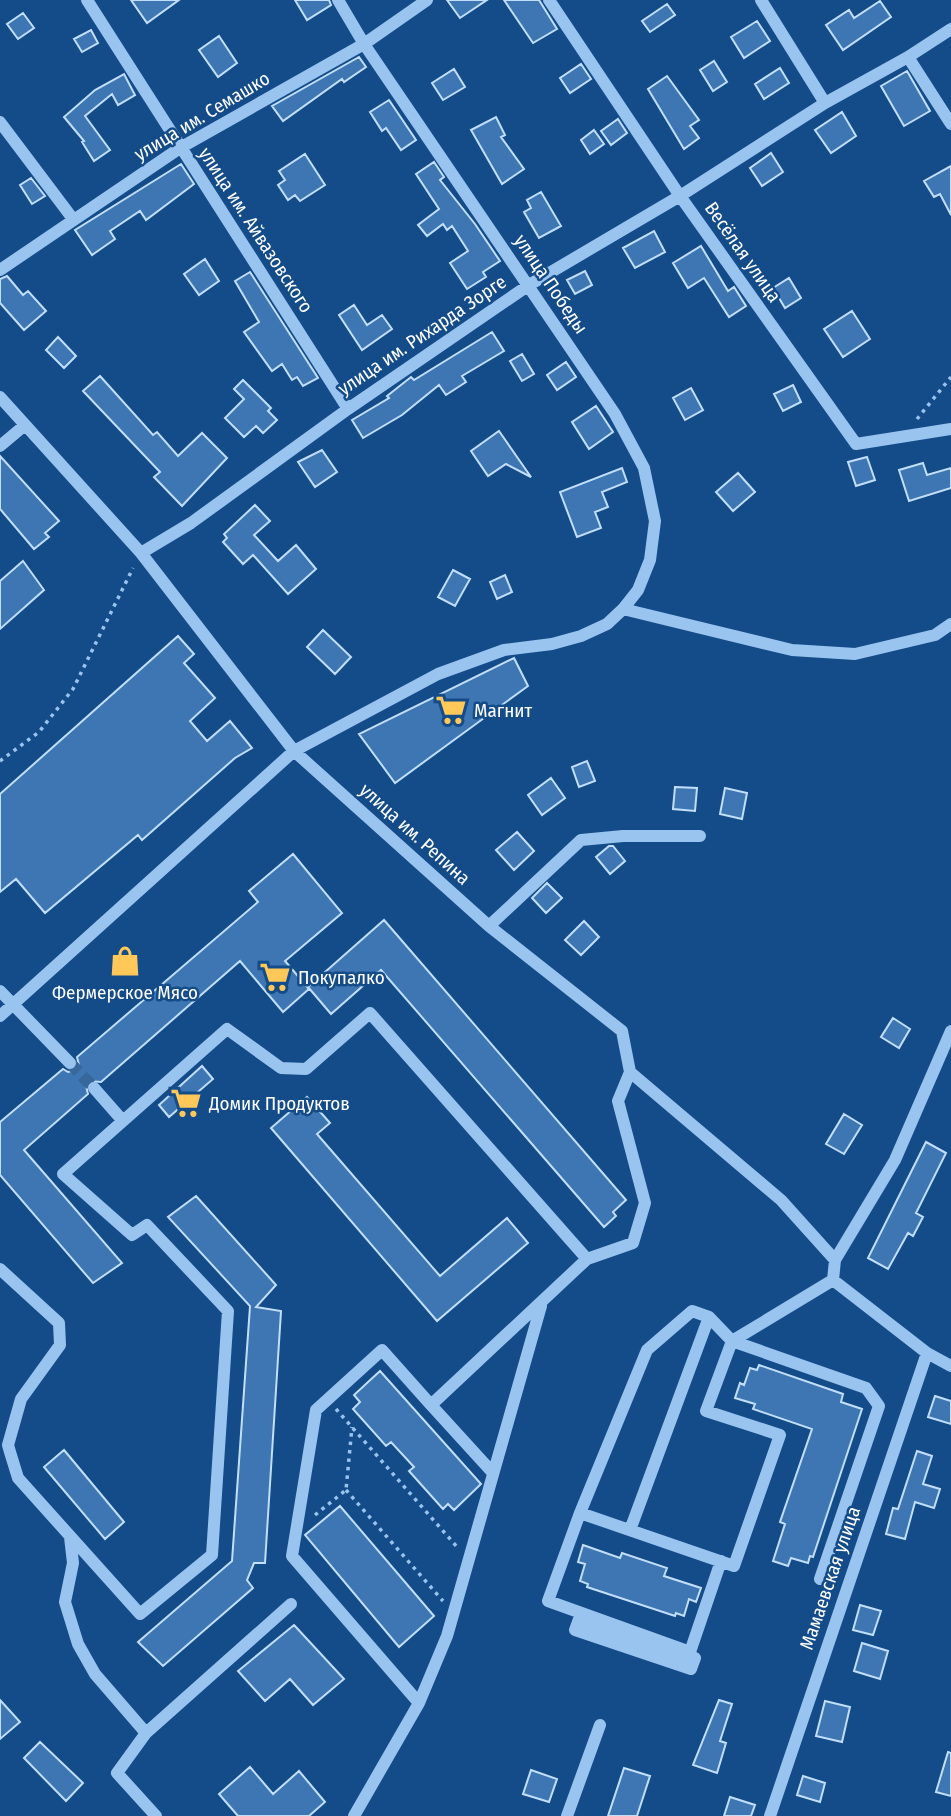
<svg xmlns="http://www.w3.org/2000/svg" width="951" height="1816" viewBox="0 0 951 1816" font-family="'Fira Sans Condensed',sans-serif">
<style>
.building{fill:#3d76b2;stroke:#c1defb;stroke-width:2}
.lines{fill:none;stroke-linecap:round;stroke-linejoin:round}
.minor-tunnel{stroke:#37679b;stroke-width:12;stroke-dasharray:12 6;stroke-linecap:butt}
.path{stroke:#9ac4f0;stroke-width:3.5;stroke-dasharray:3.5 5;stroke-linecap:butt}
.minor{stroke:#9ac4f0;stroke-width:12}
.labels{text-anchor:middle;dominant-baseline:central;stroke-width:5;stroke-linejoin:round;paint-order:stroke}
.street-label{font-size:19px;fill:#fff;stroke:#144c89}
.poi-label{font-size:19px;fill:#fff;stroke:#144c89;text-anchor:start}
</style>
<rect width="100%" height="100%" fill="#144c89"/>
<path class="building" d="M131,0H179L147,23Z
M295,0H329L331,5L307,20Z
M447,0H487L460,18Z
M504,0H539L557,29L533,43Z
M880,1L891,17L843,50L826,25L849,10L854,18Z
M667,4L675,15L650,32L642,21Z
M23,13L34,28L18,39L7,24Z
M757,21L770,41L744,58L731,37Z
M91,30L98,43L82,52L74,39Z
M219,36L237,63L218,77L199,50Z
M359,57L366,67L344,82L342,79L283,121L272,106Z
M714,61L727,82L713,91L700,70Z
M581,64L591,79L570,93L560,78Z
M780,68L789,83L764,99L755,84Z
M454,69L465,87L443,100L432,83Z
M907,71L930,111L904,126L881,86Z
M124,74L135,95L118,105L112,94L85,116L110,150L94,161L82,142L84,141L64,117L95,90Z
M667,76L699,120L690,126L699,138L684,149L648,89Z
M389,100L416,140L401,150L386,128L382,131L370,112Z
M842,112L856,136L831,153L815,130Z
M496,117L505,135L501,137L524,169L502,184L471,130Z
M618,119L627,133L611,145L601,131Z
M594,130L604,144L590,154L581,140Z
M771,153L783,172L762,186L750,168Z
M305,154L325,185L300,201L295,195L288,200L278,185L285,180L279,171Z
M434,162L444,177L440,180L475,224L500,261L483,272L486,277L467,289L450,263L468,251L452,226L447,230L443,224L427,236L418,225L439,209L416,174Z
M181,164L194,184L146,220L140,211L110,231L115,239L92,255L75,230Z
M951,166V215L940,194L934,197L924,181Z
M31,178L45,196L32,204L20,185Z
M541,192L561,226L539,238L524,212L531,208L527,200Z
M654,231L665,252L635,268L623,248Z
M701,246L728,291L734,287L746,306L729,317L704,278L688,288L673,263Z
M205,259L219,281L199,295L184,274Z
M585,271L592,285L575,294L567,280Z
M250,272L318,378L303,386L297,377L292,380L282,364L272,371L244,332L259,322L235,281Z
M7,276L23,295L28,291L46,311L24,330L0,303V279Z
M789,278L801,298L785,308L773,288Z
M354,305L367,325L382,315L392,329L362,350L339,315Z
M852,311L870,339L843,357L824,329Z
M492,332L504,351L462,376L466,382L446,395L439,385L402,415L363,438L352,420L389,398L387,396L411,377L414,380Z
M58,337L76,356L64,368L46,350Z
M522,354L534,374L522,381L510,361Z
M566,362L576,377L557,390L547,375Z
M100,376L153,435L157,432L178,456L202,433L227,458L182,506L154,477L160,472L83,391Z
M243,380L271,408L268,411L277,420L263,433L256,426L244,437L225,418L244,399L234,389Z
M793,385L801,402L783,411L774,394Z
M691,388L703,410L685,420L673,398Z
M596,406L613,432L589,449L572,422Z
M499,431L531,477L506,464L488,476L471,451Z
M322,450L337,472L315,487L298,462Z
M0,456L59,521L45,533L49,537L34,549L0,509Z
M867,457L875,480L856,486L848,462Z
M923,463L927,475L951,468V488L909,501L899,470Z
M622,468L627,482L602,492L608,507L595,512L601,528L577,537L560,492Z
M738,473L755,492L733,511L716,492Z
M255,505L270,521L254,535L278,561L296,545L316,569L288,594L253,555L243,564L223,542L227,538L224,534Z
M23,561L44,590L0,629V581Z
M453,570L470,579L455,606L438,597Z
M505,575L512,592L497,599L490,582Z
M323,630L351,657L335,674L307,647Z
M178,636L194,654L184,663L215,698L190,721L207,741L230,721L252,748L235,758L142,840L138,835L45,913L16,879L0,892V794Z
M514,658L528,686L395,783L359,734Z
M587,761L595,781L579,787L572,767Z
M551,778L565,798L542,815L528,795Z
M675,787L697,788L695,811L673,809Z
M725,788L747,793L742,819L720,814Z
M517,832L534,851L514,870L496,850Z
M609,846H613L625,861L610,874L596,857Z
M293,854L342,913L285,961L309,989L283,1012L240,961L101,1082L89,1081L86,1086L88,1094L24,1150L122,1263L93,1283L0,1175V1122L63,1069L68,1072L76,1070L79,1065L77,1057L258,902L249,891Z
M547,883L562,898L546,913L532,898Z
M384,920L626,1200L613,1212L616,1216L604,1227L381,970L331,1014L308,987Z
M584,921L599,937L581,955L565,940Z
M893,1018L910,1029L899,1048L881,1037Z
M202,1066L213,1079L169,1117L159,1105Z
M307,1097L330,1123L317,1134L440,1276L507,1218L528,1243L437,1321L271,1128Z
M844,1114L862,1125L844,1154L826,1144Z
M926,1142L946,1153L916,1213L923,1217L913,1236L908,1233L888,1269L868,1258Z
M196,1196L276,1285L256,1307L281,1311L265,1563H254L247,1580L253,1588L163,1666L138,1642L232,1561L250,1306L168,1217Z
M759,1365L843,1394L841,1402L862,1409L813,1557L810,1556L808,1563L791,1558L788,1566L773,1561L785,1524L780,1522L812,1429L753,1409L755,1404L735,1398L740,1383L744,1385L750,1368L757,1370Z
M380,1371L481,1484L454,1510L448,1504L443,1509L409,1471L414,1467L391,1442L386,1446L353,1409L360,1402L354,1395Z
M935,1396L951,1401V1424L928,1417Z
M64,1450L124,1522L105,1539L44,1467Z
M917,1451L932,1456L923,1484L940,1489L934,1508L915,1502L905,1539L886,1534L893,1508L898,1509Z
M340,1506L434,1616L399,1647L305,1535Z
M583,1545L620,1558L622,1553L667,1568L664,1576L701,1588L696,1602L689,1599L684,1616L676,1613L675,1616L587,1587L588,1584L580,1581L585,1564L578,1562Z
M860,1605L881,1611L873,1635L853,1630Z
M294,1625L344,1679L313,1705L290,1679L265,1701L238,1671Z
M862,1643L888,1651L880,1679L854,1671Z
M0,1700L20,1722L0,1739Z
M719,1700L732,1704L720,1741L726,1743L717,1773L693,1765Z
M825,1701L850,1707L842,1742L816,1736Z
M40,1742L83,1783L66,1801L24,1758Z
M948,1752L951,1753V1796L936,1792Z
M250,1767L273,1794L299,1771L325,1802L309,1816H238L219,1794Z
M624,1768L650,1776L637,1816H608Z
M531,1770L557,1779L549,1802L523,1794Z
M803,1776L825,1783L820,1802L797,1795Z
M730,1797L755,1805L751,1816H724Z"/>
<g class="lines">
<path class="minor-tunnel" d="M70,1063L94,1088"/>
<path class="path" d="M917,419L951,377
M0,761L39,732L73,689L133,568
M336,1409L458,1548
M346,1490L443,1601
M315,1515L346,1490L352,1427"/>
<path class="minor" d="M87,0L348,409
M549,0L680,196L856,444L951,429
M761,0L825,103
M908,57L951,124
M0,122L73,219
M0,270L180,148L364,44L427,0
M0,397L141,553L294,751L489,926L622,1031L630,1072L781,1200L835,1260
M0,446L25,425
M141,553L191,523L348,409L529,285L680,196L825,103L908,57L951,29
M623,609L792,650L855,654L935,635L951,624
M489,926L581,840L623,836H700
M0,991L70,1063
M0,1016L294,751L438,674L504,650L552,644L581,636L607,624L623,609L638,590L650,560L655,521L644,468L615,414L364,44L338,0
M94,1088L123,1121
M587,1259L633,1243L645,1203L618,1101L630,1072
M0,1269L59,1323L60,1345L21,1399L8,1445L10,1452L18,1478L140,1614L212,1555L228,1311L147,1225L132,1235L63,1174L227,1029L281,1068L306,1069L370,1013L587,1259L431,1405L382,1350L316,1410L292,1556L419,1703L447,1636L541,1306
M833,1280L835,1260L895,1160L951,1031
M833,1280L927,1353L951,1366
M709,1317L732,1341L866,1388L879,1406L820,1579
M431,1405L493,1473
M580,1513L734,1566L780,1435L706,1411L732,1341L833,1280
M630,1530L709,1317L692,1311L647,1350L580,1513L548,1601L690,1652L721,1561
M70,1537L73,1563L65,1602L78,1644L95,1674L146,1733
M579,1619L695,1658L691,1669L575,1630Z
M156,1816L117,1773L146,1733L291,1604
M354,1816L419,1703
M567,1816L600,1725
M770,1816L927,1353"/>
</g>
<defs>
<g id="supermarket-bare" transform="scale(2.415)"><path d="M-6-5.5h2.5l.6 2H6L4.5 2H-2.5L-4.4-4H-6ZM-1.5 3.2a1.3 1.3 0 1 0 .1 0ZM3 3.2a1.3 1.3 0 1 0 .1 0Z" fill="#ffc859" stroke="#144c89" stroke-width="2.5" paint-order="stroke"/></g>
<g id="shop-bare" transform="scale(2.415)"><path d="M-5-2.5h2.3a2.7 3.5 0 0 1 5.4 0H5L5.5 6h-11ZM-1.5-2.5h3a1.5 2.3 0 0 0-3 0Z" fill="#ffc859" stroke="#144c89" stroke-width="2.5" paint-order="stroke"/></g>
</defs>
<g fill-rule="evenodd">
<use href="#supermarket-bare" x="451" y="710"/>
<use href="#shop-bare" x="125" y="961"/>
<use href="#supermarket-bare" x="275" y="977"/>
<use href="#supermarket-bare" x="186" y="1103"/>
</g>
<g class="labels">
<g class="street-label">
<text transform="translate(202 116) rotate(-31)">улица им. Семашко</text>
<text transform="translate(256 230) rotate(57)">улица им. Айвазовского</text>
<text transform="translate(743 252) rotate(55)">Весёлая улица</text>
<text transform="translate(551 284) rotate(56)">улица Победы</text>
<text transform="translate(422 335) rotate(-34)">улица им. Рихарда Зорге</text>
<text transform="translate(415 834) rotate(42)">улица им. Репина</text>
<text transform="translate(830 1578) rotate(-71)">Мамаевская улица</text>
</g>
<g class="poi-label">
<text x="474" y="710">Магнит</text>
<text x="298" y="977">Покупалко</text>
<text x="125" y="992" text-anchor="middle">Фермерское Мясо</text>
<text x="209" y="1103">Домик Продуктов</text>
</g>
</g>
</svg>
